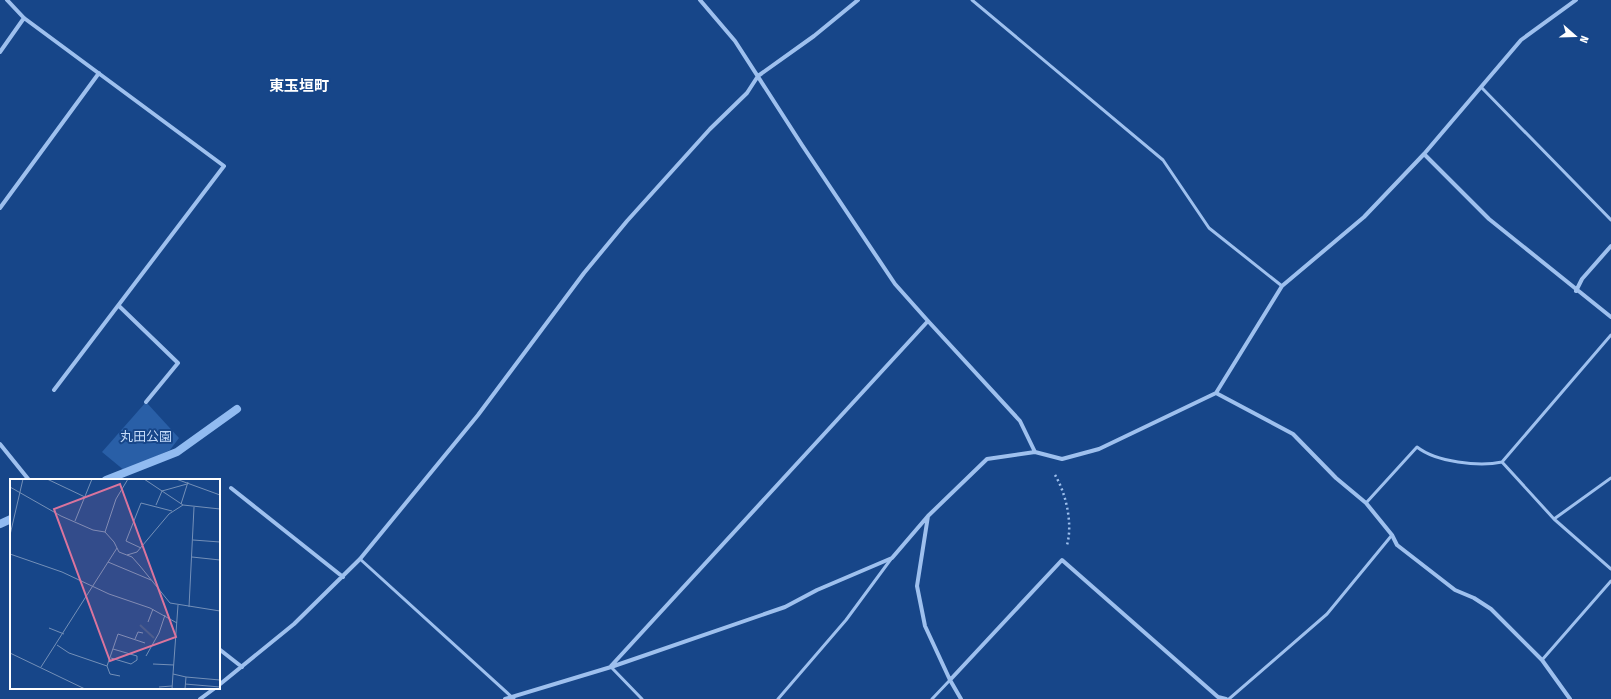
<svg xmlns="http://www.w3.org/2000/svg" width="1611" height="699" viewBox="0 0 1611 699" font-family="'Fira Sans Condensed','Noto Sans JP',sans-serif">
<style>
.green{fill:#295fa7}
.lines{fill:none;stroke-linecap:round;stroke-linejoin:round}
.stream{stroke:#91bbf1;stroke-width:8}
.path{stroke:#9ec0ee;stroke-width:2.5;stroke-dasharray:2 3;stroke-linecap:butt}
.service{stroke:#9ec0ee;stroke-width:3}
.minor{stroke:#9ec0ee;stroke-width:4}
.labels{text-anchor:middle;dominant-baseline:central;stroke-width:4;stroke-linejoin:round;paint-order:stroke}
.park-label{font-size:13px;fill:#c4dbfa;stroke:#174689}
.quarter-label{font-size:15px;font-weight:bold;fill:#fff;stroke:#174689}
.inset-river{fill:none;stroke:#375a8b;stroke-width:2}
.inset-road{fill:none;stroke:#7490b8;stroke-width:1}
.view{fill:#da749d;fill-opacity:0.15;stroke:#da749d;stroke-width:2}
.inset-edge{fill:none;stroke:#fff;stroke-width:2}
</style>
<rect width="100%" height="100%" fill="#174689"/>
<path class="green" d="M146,402L179,438L170,450L125,471L102,452Z"/>
<g class="lines">
<path class="stream" d="M106,480L177,452L237,409
M0,524L11,519"/>
<path class="path" d="M1055,475C1066,493 1073,524 1067,545"/>
<path class="service" d="M972,0L1163,160L1209,228L1282,286
M1482,88L1611,220
M1502,462L1611,335
M1366,503L1417,447C1436,462 1479,467 1502,462L1554,519L1611,569
M1554,519L1611,478
M360,559L514,699
M1542,660L1611,581
M611,667L642,699
M778,699L846,620L891,559
M932,699L950,680
M1229,699L1327,614L1392,535"/>
<path class="minor" d="M7,0L24,18L224,166L54,390
M700,0L735,41L802,145L895,284L928,321L1020,421L1035,452
M0,52L24,18
M1424,154L1489,219L1611,317
M0,208L99,73
M1576,291L1582,279L1611,246
M119,306L178,363L146,402
M1216,393L1293,434L1336,478L1366,503L1392,535L1397,545L1455,590L1474,598L1491,609L1542,660L1570,699
M0,444L29,480
M231,488L343,577
M928,516L917,586L925,626L950,680L961,699
M219,649L242,667
M611,666L928,321
M950,680L1062,560L1218,697L1226,699
M219,685L294,624L360,559L478,415L584,273L627,221L710,129L747,93L758,76L814,36L858,0
M200,699L215,688
M505,699L611,667L785,607L817,590L892,558L928,516L987,459L1035,452L1062,459L1099,449L1216,393L1282,286L1364,217L1424,154L1521,40L1576,0"/>
</g>
<g class="labels">
<g class="park-label">
<text x="146" y="436">丸田公園</text>
</g>
<g class="quarter-label">
<text x="299" y="86">東玉垣町</text>
</g>
</g>
<g transform="translate(10 479)">
<rect width="210" height="210" fill="#174689"/>
<path class="inset-river" d="M130,146L144,159"/>
<path class="inset-road" d="M37,0L75,18M134,0L173,26L210,30M166,0L210,16M0,8L51,37L83,51L95,53L104,63L109,73L122,78L130,87L160,124L210,132M171,25L178,3M146,26L152,12L177,5M65,42L82,0M95,53L106,20L118,0M0,56L13,0M183,61L210,63M131,69L116,62L131,24L162,32M0,75L52,93L99,115L140,129L167,144M117,76L127,73L159,35L173,26M182,78L210,81M98,83L141,101M168,126L163,195L176,198L175,210M179,128L184,28M138,143L143,130M39,149L54,155M125,160L128,153L133,154M47,166L59,174L97,187L108,155L135,164M0,174L75,210M136,177L149,154L155,136M101,179L121,185L127,181V177L103,170M143,185L164,186M97,187L100,195L110,197M31,188L107,69M176,198L210,201M175,205L210,208M149,208L162,207M162,210L163,195"/>
<path class="view" d="M110,5L166,158L100,182L44,30Z"/>
<rect width="210" height="210" class="inset-edge"/>
</g>
<g transform="translate(1575 36) rotate(110)" stroke="#174689" stroke-width="3" paint-order="stroke">
<path d="M0-3L7 15L0 10L-7 15Z" fill="#ffffff"/>
<text y="-6" font-size="11" font-weight="bold" text-anchor="middle" fill="#ffffff">N</text>
</g>
</svg>
